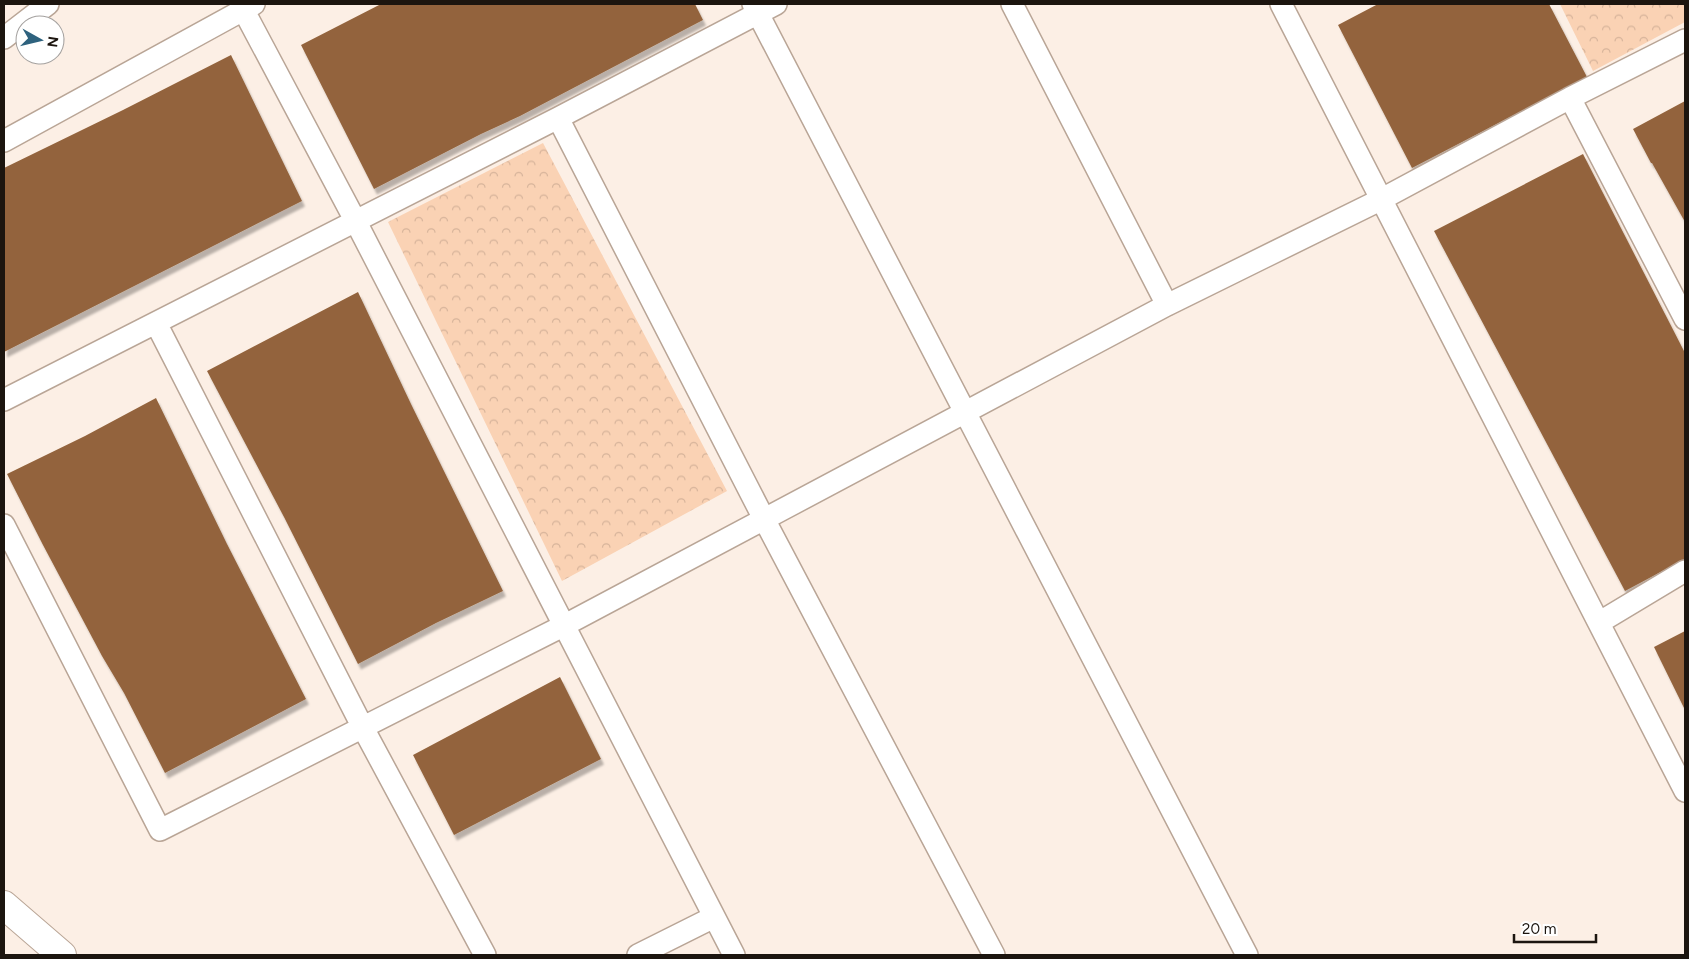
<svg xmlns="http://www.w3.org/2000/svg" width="1689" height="959" viewBox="0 0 1689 959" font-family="Figtree,sans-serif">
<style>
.forest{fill:url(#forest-crowns)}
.building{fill:#93643d;filter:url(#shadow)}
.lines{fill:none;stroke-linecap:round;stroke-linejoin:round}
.street-casing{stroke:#b9a596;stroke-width:24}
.secondary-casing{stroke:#b9a596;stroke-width:30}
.street{stroke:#fff;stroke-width:21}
.secondary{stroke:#fff;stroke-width:28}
</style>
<defs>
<pattern id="forest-crowns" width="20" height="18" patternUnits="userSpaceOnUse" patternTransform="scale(1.25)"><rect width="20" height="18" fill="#fad2b4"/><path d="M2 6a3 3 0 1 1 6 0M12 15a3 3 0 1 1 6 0" fill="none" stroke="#d6b39a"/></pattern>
<filter id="shadow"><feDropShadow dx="3" dy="5.5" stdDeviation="1" flood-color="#0004"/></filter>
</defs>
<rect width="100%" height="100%" fill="#fcefe5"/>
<path class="forest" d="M1560,4H1685V22L1593,71Z
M543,143L727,491L562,581L388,222Z"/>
<path class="building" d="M381,4H695L703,20L520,116L481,134L374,189L301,45Z
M1378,4H1549L1587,77L1412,168L1338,25Z
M231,55L302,201L4,352V168L123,110Z
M1685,101V222L1652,163H1651L1633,129Z
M1583,154L1685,353V559L1625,591L1434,231Z
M358,292L411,404L503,591L436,623L358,664L284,517L207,371Z
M156,398L227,544L306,699L165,773L124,693L102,656L43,545L7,474L85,436Z
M1685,631V710L1654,647Z
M560,677L601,759L454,835L413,755Z"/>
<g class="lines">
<g class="street-casing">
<path id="street" d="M753,4L1247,955
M1012,4L1167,305
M1281,4C1414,267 1552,528 1685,791
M243,9L355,220L734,955
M4,38L48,4
M1570,98L1685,319
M558,118L764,519L994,955
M4,141L254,4
M156,323L362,726L485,955
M4,400L558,118L776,4
M4,525L160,830L565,625L1167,305L1380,200L1570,98L1685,40
M1600,622L1685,571
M638,955L714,917"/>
</g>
<g class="secondary-casing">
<path id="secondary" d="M4,905L62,955"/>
</g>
<use href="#street" class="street"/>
<use href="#secondary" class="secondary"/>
</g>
<rect width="1689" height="959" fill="none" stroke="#1c150f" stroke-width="10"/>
<g transform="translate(40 40) rotate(98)"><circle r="24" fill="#ffffff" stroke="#a4a19f"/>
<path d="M0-4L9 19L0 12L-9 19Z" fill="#2e627e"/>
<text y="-8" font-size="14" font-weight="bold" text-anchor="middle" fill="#1c150f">N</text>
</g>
<path d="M1514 934v8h82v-8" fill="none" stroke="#1c150f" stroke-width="2.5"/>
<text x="1522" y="934" font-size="15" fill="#1c150f" stroke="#ffffff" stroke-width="4" paint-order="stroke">20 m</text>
</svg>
